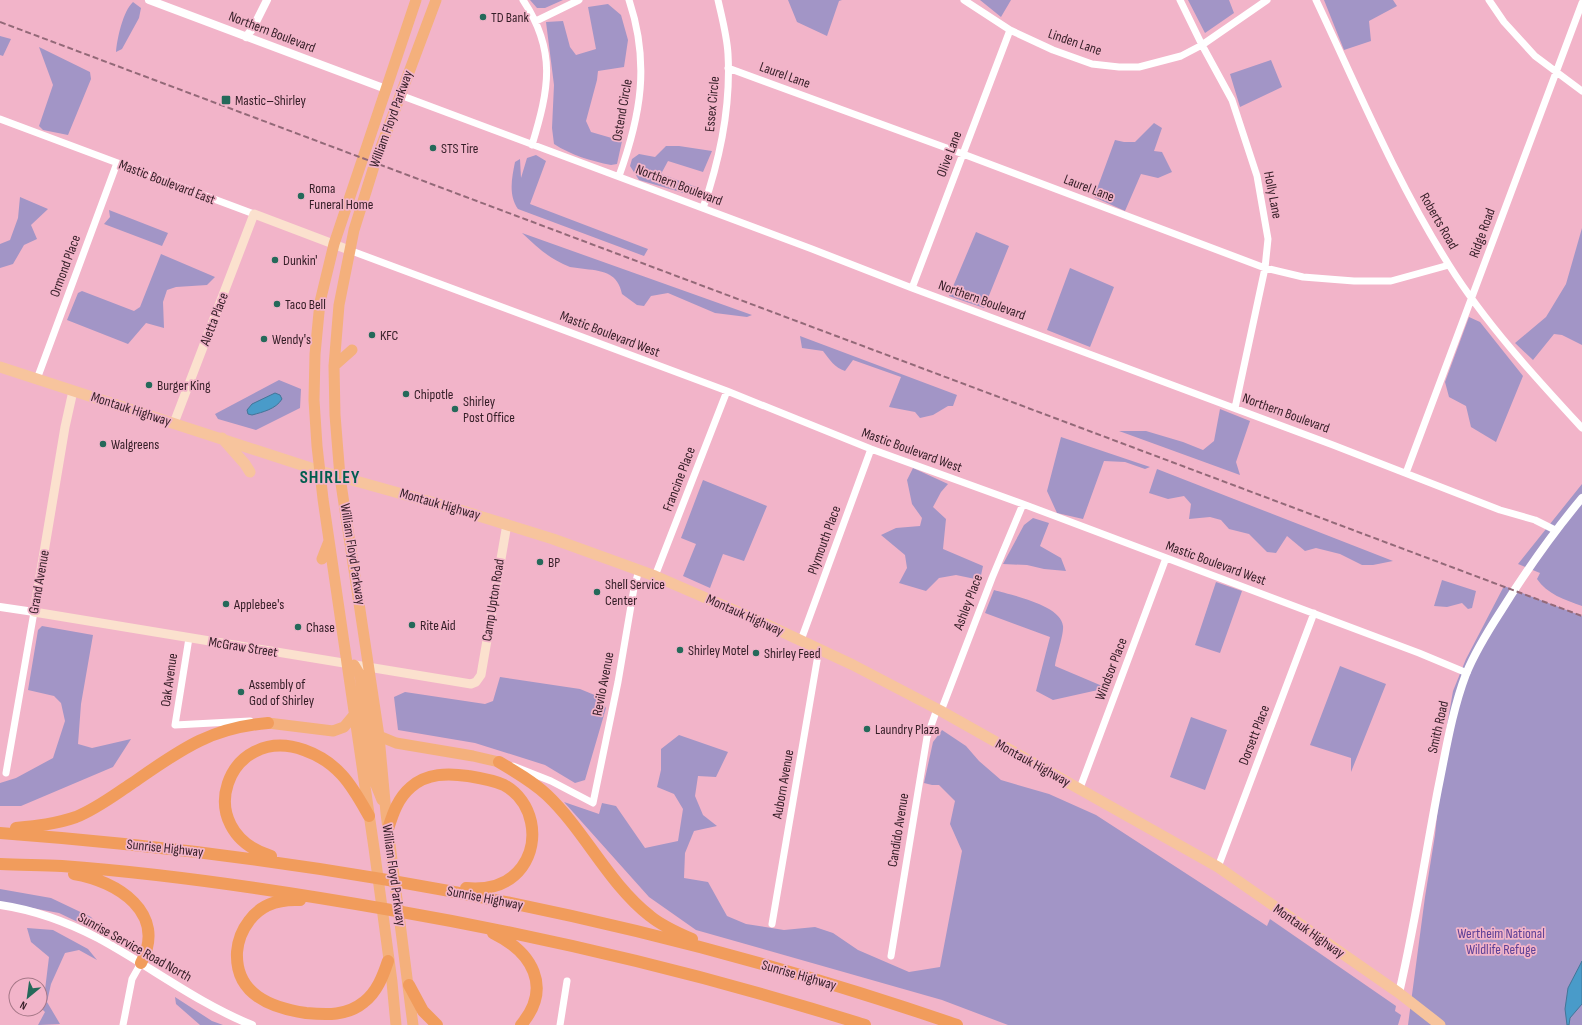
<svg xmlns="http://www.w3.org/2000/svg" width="1582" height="1025" viewBox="0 0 1582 1025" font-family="'Sofia Sans Condensed',sans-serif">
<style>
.green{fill:#a295c6}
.water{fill:#499bc9;stroke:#437598}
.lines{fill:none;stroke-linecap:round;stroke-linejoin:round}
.minor{stroke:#fff;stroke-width:7}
.tertiary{stroke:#fff;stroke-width:8}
.secondary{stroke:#fbe1ce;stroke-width:9}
.primary{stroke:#f7c49d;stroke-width:11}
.trunk{stroke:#f4b07c;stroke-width:11}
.motorway{stroke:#f19c5c;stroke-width:12}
.rail{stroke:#936978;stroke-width:2;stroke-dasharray:6 3;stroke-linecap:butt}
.poi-dot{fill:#25695a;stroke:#f2b4c9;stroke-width:1.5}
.labels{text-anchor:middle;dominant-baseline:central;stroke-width:3.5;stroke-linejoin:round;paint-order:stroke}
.poi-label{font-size:14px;fill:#341d26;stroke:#f2b4c9;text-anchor:start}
.street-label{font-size:14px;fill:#341d26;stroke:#f2b4c9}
.park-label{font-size:14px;fill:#5d4096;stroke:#f2b4c9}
.district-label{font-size:18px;font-weight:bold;letter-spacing:1px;fill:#005d4e;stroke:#f2b4c9}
</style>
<rect width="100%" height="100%" fill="#f2b4c9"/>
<path class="green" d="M530,0H563L545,8H537Z
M788,0H842L839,1L827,36L797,22Z
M980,0H1011L1001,17Z
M1188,0H1229L1234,13L1205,33Z
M1324,0H1393L1397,6L1369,21L1371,41L1344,50Z
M133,2L141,8L139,18L122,49L116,52C117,39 123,11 133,2Z
M608,4L621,15L628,40L624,67L598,71L597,80L586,121L591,132L622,141L617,164L611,165C591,161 571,155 554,144L552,128L554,85L546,22L563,21L570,47L576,55L596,49L588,7Z
M0,36L11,39L3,56L0,55Z
M39,47L90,72L91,79L68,135L43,130L39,126L53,85Z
M1271,60L1282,87L1240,107L1230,74Z
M1154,123L1162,128L1154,151L1162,152L1172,172L1158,178L1141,174L1125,211L1094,197L1115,140L1124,142H1135Z
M666,146H679L712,151L703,172L668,161L661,174L699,188L694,196L639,180L630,166L632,159L639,154L655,157Z
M536,155L546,161L530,204L648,249L644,256L518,209C508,195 512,177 515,162L520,159L521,178L527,158Z
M20,197L48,209L31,225L37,239L24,245L13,264L0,268V244L10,240L18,218Z
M109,210L168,233L162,246L104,224L110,217Z
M1582,228V345L1562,335L1554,334L1533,360L1515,343L1546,317L1566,284Z
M976,232L1009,246L984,308L949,296Z
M522,233L752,315L747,317L715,313L668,293L651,296L644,306L637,305L622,294C618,274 605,271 585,269C580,268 575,268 570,267C548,258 538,248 522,233Z
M161,254L215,277L207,285L176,287L167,290L163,302L164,328L146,323L128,344L67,320L78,293L82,291L134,311L140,307Z
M1070,268L1114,287L1090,347L1047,330Z
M1469,317L1480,322L1523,376L1496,442L1471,427L1466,406L1449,397L1445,382Z
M800,336L957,395L953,406H948L933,415L920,418L915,412L889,407L901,377L853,360L845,371C835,368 829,359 823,351L802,348Z
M279,380L301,389L300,408L256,430L218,419L215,414Z
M1220,409L1250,421L1236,462L1240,475L1119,431H1146L1183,442L1203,450L1214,441Z
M1061,437L1150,467L1145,469L1125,462L1104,461L1083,519L1057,513L1047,491Z
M913,468L948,484L941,492L933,507L946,519L943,549L983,566L980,580L956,575L939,578L926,591L899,583L907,568L905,555L881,535L896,528L920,526L922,518L912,504L907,480Z
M1157,469L1393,561L1373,565H1362L1340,554L1316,548L1305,551L1287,536L1276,553L1267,552L1249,534L1229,529L1221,520L1210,517L1189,519L1191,504L1184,496L1168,499L1149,493Z
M703,480L767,506L744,561L723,554L710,588L683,576L696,544L681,538Z
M1582,484V606C1565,600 1547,594 1537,579L1540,573L1518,564Z
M1033,518L1049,523L1040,546L1061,558L1066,571L1044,569L1027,565L1003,564L1024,525Z
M1442,580L1476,591L1472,608L1468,609L1462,603L1447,607L1434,606Z
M1216,582L1242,591L1220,653L1195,645Z
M1504,586L1582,616V1025H1408L1425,897L1435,835L1446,731L1453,691L1466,659Z
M994,590C1011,595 1061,605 1063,626C1064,634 1056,657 1055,666L1107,688L1053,700L1036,691L1050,637L985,613Z
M42,626L93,635L81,704L78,744L92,748L131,739L113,767L21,806H0V783L16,778L53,758L65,721L61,703L54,696L28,690L38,630Z
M1340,666L1386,684L1351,772V758L1310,745Z
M500,677L580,689L597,696L606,708L585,780L575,783L545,765L475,743L398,730L394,697L405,692L485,704L493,701Z
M1191,717L1227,730L1205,790L1170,777Z
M942,730L966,746L979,761L1001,780L1049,794L1096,815L1267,926L1270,919L1396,1006L1395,1011L1401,1015L1398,1025H1008L942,1000L696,930L649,897L564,802L599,814L602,803L616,806L645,848L678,841L683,809L674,794L657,787L661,770V749L679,735L728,752L716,777L698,776L695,796L703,815L717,826L694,831L685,853L684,878L708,882L727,916L746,924L784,930L815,927L833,933L858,950L909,972L940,967L962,851L950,824L955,801L939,785H932L924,783L933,742Z
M0,889L51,898L91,917L107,936L59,913L0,902Z
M27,928L53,930L88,949L97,960L79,950L65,953L51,984L47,1002L60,1024L38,1025L45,1012L40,1007V1003L44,998L49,957L31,942Z
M175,997L212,1021L223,1025H200L176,1004Z"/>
<path class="water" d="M275,393L280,395L282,399C276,409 263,412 252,415L248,414L247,410L252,404Z
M1582,961V1004L1570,1018L1569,1025H1567L1565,1009L1568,988Z"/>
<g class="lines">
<path class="minor" d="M523,0C557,51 549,89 532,145
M964,0L1010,30L1053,50L1092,64L1119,67H1139L1181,56L1202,45L1267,0
M1180,0L1202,45L1232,100L1257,176L1268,239L1265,268L1235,408
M1316,0C1358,89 1396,181 1449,265C1486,324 1535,377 1582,428
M1489,0L1504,22L1535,56L1582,91
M536,21L579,0
M728,68L963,154L1265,268L1303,277L1354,281H1391L1449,265
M400,95L812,249L912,288L1333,445L1500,510L1535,520L1555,530
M0,119L254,214
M619,176C641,115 650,63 629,0
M703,208C720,159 731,107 728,54C727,36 722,18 718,0
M349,250L727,391L871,449L1023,504L1419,653L1467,673
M912,288L1010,30
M37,379L117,163
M1406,473L1582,3
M655,576L727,391
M189,638L175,725L250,721
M801,640L871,449
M941,711L992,578L1023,504
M513,766L551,781L593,803L618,682L634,588L639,570
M6,773L34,612
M1080,788L1166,558
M1218,867L1314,613
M772,924L819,649
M891,956L927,737L937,709
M123,1025L132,979L141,963
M560,1025L567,981"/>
<path class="tertiary" d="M149,0L386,89
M246,37L253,28L267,0
M0,607L34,612
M0,905C34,910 67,922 98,938C150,966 197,1003 252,1025
M1399,993C1415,925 1425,857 1438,789C1446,750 1452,711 1466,674C1475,652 1488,631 1501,611C1526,571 1552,534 1582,498"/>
<path class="secondary" d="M73,391L65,427L34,612L471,684L476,682L481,675L507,524
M174,423L254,214L349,250"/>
<path class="primary" d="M0,367L320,471L463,511L553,539L655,576L759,621L853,665L941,711L1218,867L1399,993L1440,1025
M222,438L245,464L250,472"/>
<path class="trunk" d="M334,366L352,350
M322,559L329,541
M354,665L360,675L374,780L382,800
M268,723L333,731L344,727L354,715
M379,736L396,743L473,756L499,762
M396,1025L392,982L374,848L323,499L317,446L314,400L315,354L320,302L334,244L416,0
M413,1025L386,813L379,736L340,477L335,415L334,366L339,305L354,230L375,163L436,0"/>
<path class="motorway" d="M499,762C516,772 533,782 547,795C585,831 608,883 650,916C662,926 678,933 692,939
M16,828C36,826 56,824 76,817C96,809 113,796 131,784C179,751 208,728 268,723
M388,829C393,813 398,798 411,787C427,773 448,773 468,776C480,778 493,780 504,785C533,801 541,840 522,867C508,886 488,890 466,888
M0,833C326,857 648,918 957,1025
M271,856C189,831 227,723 304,750C318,755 332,764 342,775C353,787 361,802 369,816
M0,864C21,865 41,865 62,866C172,874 283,891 391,910C552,938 710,976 865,1025
M74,874C117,881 168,913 141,963
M300,900C280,899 261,904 249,921C242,930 238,940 237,952C235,994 271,1008 306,1013C327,1015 347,1016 364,1002C377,992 383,976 388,961
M493,933C532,952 553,987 521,1025
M409,985L423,1011L437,1025"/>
<path class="rail" d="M0,22L1582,616"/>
</g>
<g class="poi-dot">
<circle cx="483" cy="17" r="4"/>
<rect x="221" y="95" width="10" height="10" rx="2"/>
<circle cx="433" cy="148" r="4"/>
<circle cx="301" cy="196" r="4"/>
<circle cx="275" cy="260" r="4"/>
<circle cx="277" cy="304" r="4"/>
<circle cx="372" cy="335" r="4"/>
<circle cx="264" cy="339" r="4"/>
<circle cx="149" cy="385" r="4"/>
<circle cx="406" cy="394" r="4"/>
<circle cx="455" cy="409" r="4"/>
<circle cx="103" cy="444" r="4"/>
<circle cx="540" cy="562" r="4"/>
<circle cx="597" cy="592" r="4"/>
<circle cx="226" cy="604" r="4"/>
<circle cx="412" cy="625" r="4"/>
<circle cx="298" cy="627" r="4"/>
<circle cx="680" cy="650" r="4"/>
<circle cx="756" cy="653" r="4"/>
<circle cx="241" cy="692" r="4"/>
<circle cx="867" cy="729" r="4"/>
</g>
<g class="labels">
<g class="poi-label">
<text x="491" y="17">TD Bank</text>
<text x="235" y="100">Mastic–Shirley</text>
<text x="441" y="148">STS Tire</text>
<text x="309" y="188">Roma<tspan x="309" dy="16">Funeral Home</tspan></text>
<text x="283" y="260">Dunkin'</text>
<text x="285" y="304">Taco Bell</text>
<text x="380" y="335">KFC</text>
<text x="272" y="339">Wendy's</text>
<text x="157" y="385">Burger King</text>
<text x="414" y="394">Chipotle</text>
<text x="463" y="401">Shirley<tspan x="463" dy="16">Post Office</tspan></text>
<text x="111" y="444">Walgreens</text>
<text x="548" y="562">BP</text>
<text x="605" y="584">Shell Service<tspan x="605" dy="16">Center</tspan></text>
<text x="234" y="604">Applebee's</text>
<text x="420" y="625">Rite Aid</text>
<text x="306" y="627">Chase</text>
<text x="688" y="650">Shirley Motel</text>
<text x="764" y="653">Shirley Feed</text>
<text x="249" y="684">Assembly of<tspan x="249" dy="16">God of Shirley</tspan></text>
<text x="875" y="729">Laundry Plaza</text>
</g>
<g class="street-label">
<text transform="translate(272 32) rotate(21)">Northern Boulevard</text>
<text transform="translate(1075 42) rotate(19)">Linden Lane</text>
<text transform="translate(785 75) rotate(20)">Laurel Lane</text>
<text transform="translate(712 104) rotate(-85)">Essex Circle</text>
<text transform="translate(622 110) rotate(-80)">Ostend Circle</text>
<text transform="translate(391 119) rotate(-70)">William Floyd Parkway</text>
<text transform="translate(949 154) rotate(-69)">Olive Lane</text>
<text transform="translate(167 182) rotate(21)">Mastic Boulevard East</text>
<text transform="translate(679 185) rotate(21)">Northern Boulevard</text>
<text transform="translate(1089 188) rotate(21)">Laurel Lane</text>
<text transform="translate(1273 195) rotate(79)">Holly Lane</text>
<text transform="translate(1439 221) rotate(60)">Roberts Road</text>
<text transform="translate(1482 233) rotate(-70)">Ridge Road</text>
<text transform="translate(65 266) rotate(-70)">Ormond Place</text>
<text transform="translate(982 300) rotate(20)">Northern Boulevard</text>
<text transform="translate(214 319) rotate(-69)">Aletta Place</text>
<text transform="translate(610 334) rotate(21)">Mastic Boulevard West</text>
<text transform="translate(131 409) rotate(18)">Montauk Highway</text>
<text transform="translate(1286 413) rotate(20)">Northern Boulevard</text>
<text transform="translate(912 450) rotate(20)">Mastic Boulevard West</text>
<text transform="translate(679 479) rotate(-69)">Francine Place</text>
<text transform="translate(440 504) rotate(16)">Montauk Highway</text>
<text transform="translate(824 540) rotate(-70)">Plymouth Place</text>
<text transform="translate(353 554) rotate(81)">William Floyd Parkway</text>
<text transform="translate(1216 563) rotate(20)">Mastic Boulevard West</text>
<text transform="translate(39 582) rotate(-80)">Grand Avenue</text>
<text transform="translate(493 600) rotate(-81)">Camp Upton Road</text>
<text transform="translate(968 602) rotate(-69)">Ashley Place</text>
<text transform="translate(745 615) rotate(24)">Montauk Highway</text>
<text transform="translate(243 647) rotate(9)">McGraw Street</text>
<text transform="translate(1111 669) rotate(-69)">Windsor Place</text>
<text transform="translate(169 680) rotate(-82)">Oak Avenue</text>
<text transform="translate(603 684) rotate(-79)">Revilo Avenue</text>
<text transform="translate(1438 727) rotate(-77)">Smith Road</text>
<text transform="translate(1254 735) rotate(-69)">Dorsett Place</text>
<text transform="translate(1033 763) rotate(29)">Montauk Highway</text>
<text transform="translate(783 784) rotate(-80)">Auborn Avenue</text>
<text transform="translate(898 830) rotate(-81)">Candido Avenue</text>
<text transform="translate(165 848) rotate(6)">Sunrise Highway</text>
<text transform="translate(394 875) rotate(82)">William Floyd Parkway</text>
<text transform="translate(485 898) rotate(11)">Sunrise Highway</text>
<text transform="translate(1309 931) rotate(35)">Montauk Highway</text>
<text transform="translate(135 947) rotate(29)">Sunrise Service Road North</text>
<text transform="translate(799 975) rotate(16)">Sunrise Highway</text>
</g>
<g class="park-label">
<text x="1501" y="933">Wertheim National<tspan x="1501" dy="16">Wildlife Refuge</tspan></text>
</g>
<g class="district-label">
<text x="330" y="477">SHIRLEY</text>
</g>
</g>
<g transform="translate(28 997) rotate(209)"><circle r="19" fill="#f2b4c9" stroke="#a67888"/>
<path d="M0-3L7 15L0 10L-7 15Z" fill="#25695a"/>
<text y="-6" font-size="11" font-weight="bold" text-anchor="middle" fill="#341d26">N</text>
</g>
</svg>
